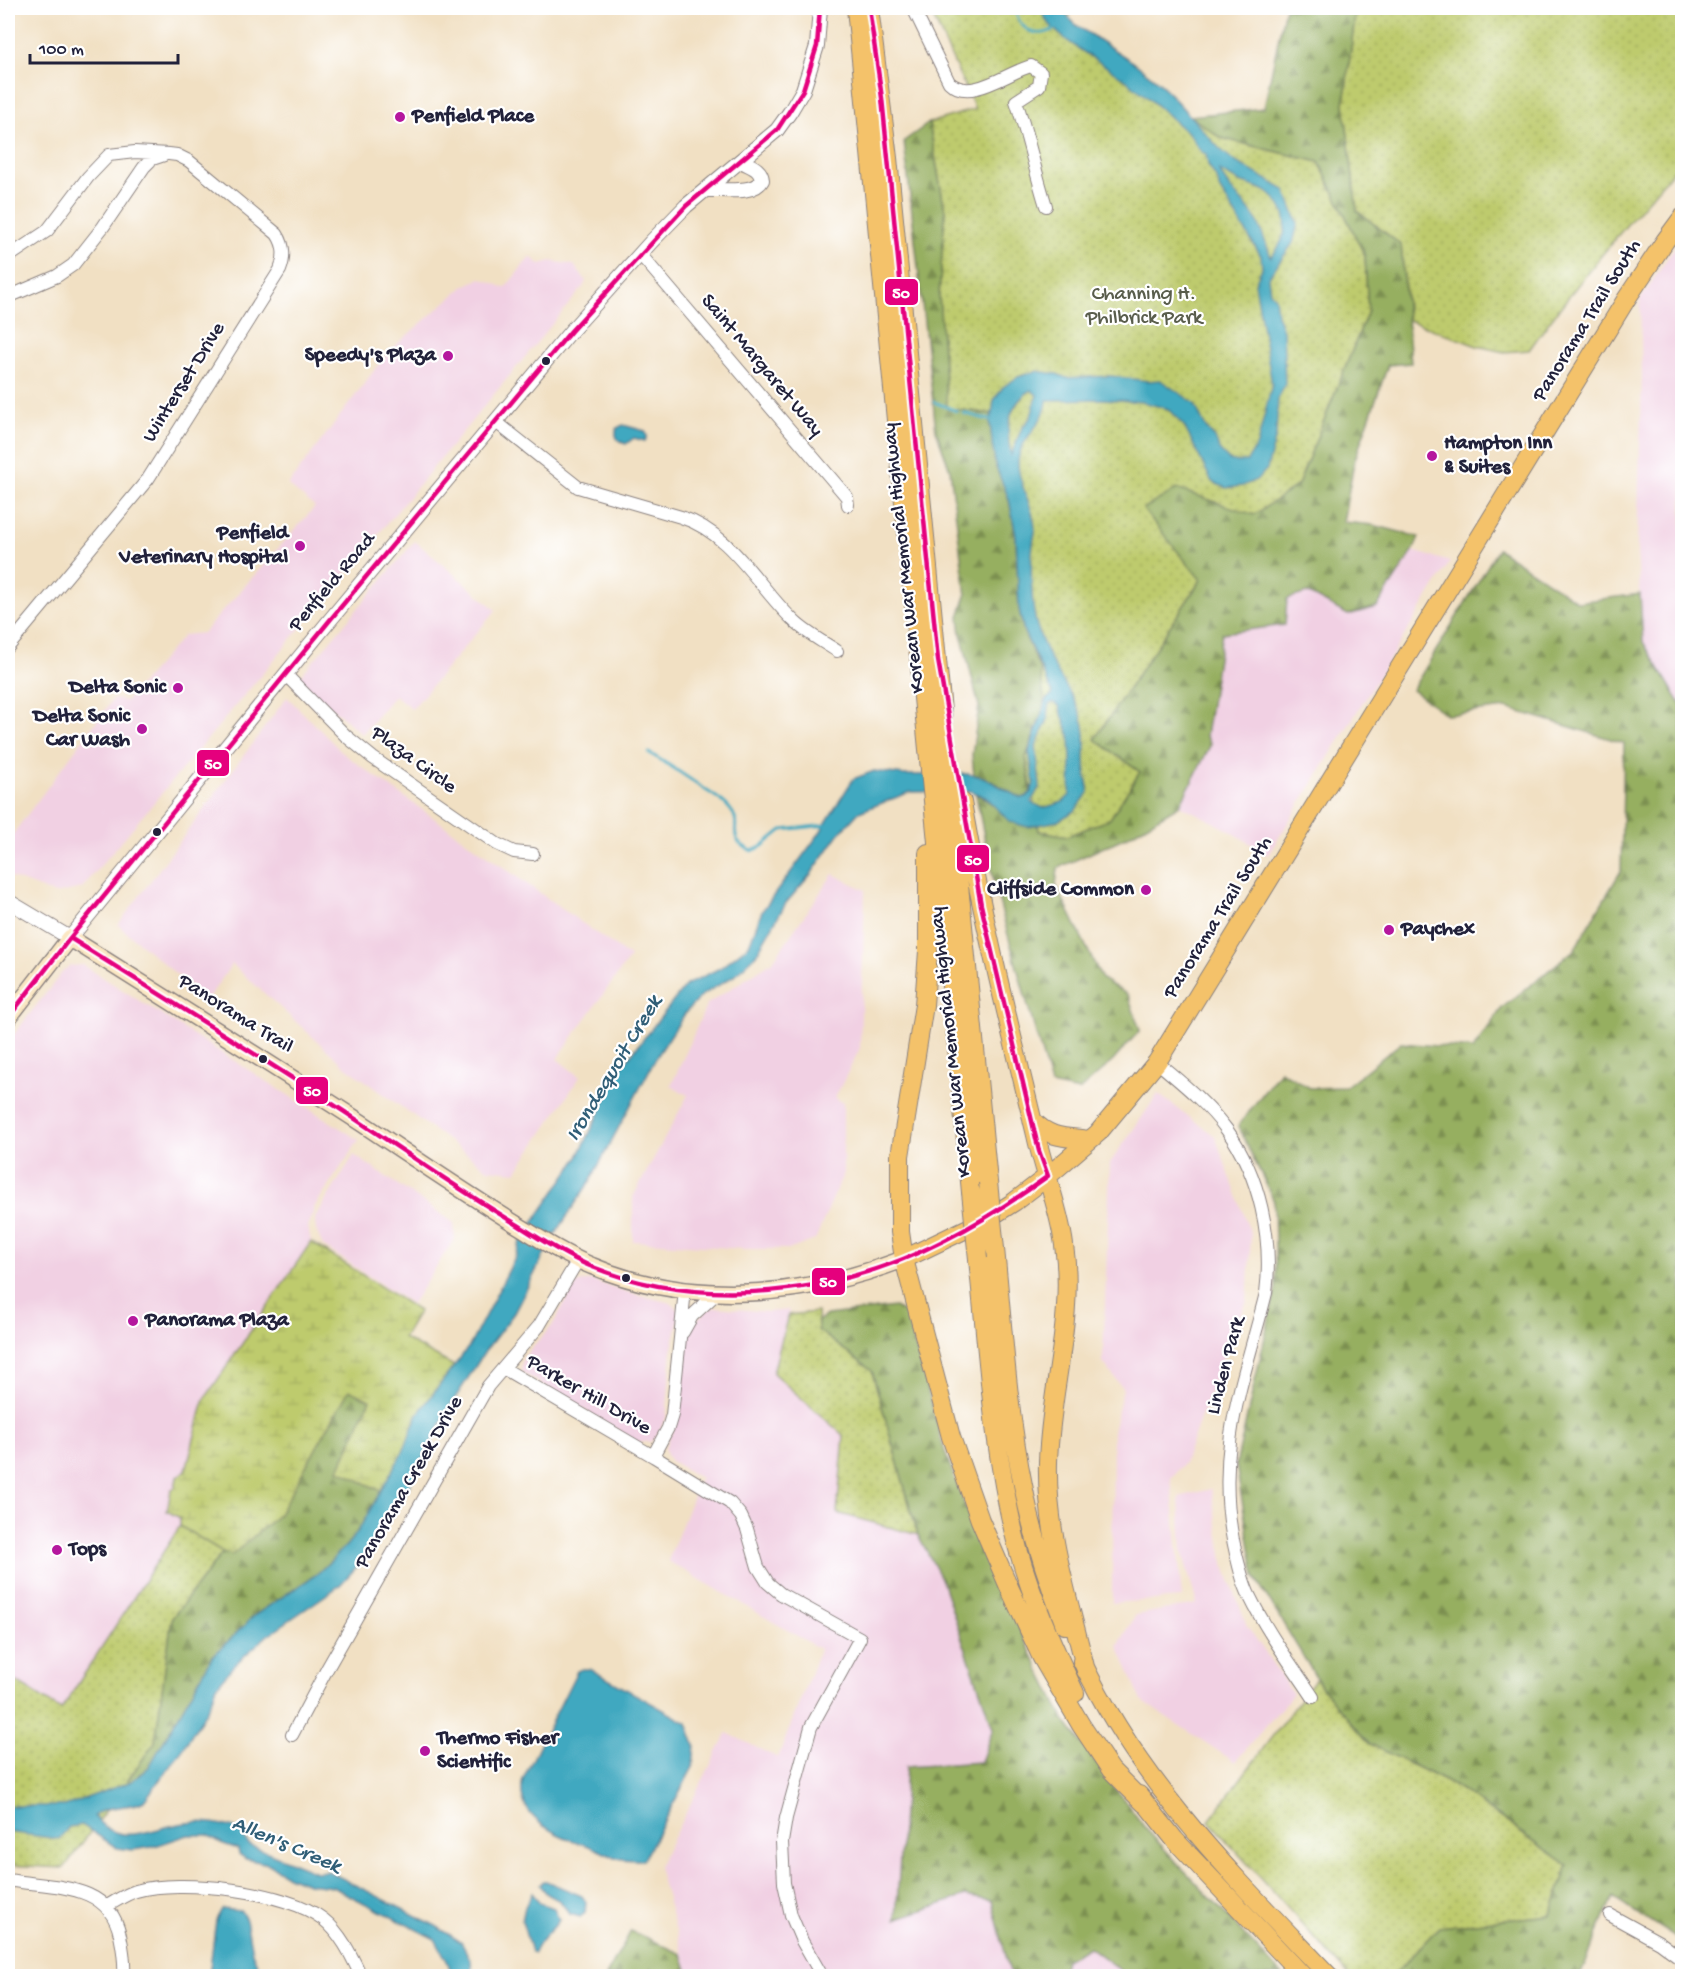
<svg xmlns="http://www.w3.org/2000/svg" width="1690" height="1984" viewBox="0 0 1690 1984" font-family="'Gochi Hand',sans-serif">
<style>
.built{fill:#f1d0e3}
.grass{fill:url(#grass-dots);stroke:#707654;stroke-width:1.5}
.forest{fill:url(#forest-firs);stroke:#5c684e;stroke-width:1.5}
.wetland{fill:url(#wetland-marsh);stroke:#707654;stroke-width:1.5}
.water{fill:#40a8c0;stroke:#31657e;stroke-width:1.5;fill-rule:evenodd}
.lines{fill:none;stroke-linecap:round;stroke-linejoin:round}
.stream{stroke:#40a8c0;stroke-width:3}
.minor-casing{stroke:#8a817f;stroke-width:14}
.tertiary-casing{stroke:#8a817f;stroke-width:16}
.secondary-casing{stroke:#8a817f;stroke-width:19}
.primary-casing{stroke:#8a817f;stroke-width:20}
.minor{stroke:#fff;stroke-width:12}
.tertiary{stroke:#fff;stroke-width:14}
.secondary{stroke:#fbe7c3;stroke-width:16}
.primary{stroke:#f4c26a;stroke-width:18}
.primary-bridge-casing{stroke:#8a817f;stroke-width:20;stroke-linecap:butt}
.primary-bridge{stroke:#f4c26a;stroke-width:18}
.bus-1-casing{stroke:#fff;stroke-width:9}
.bus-1{stroke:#e5007d;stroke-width:4.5}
.poi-dot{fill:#b5179e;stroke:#fff;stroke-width:2}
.bus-dot{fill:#22223b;stroke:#fff;stroke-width:2}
.labels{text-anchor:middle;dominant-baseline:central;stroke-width:4.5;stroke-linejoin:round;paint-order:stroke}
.poi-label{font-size:21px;font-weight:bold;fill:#22223b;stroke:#fff;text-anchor:start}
.park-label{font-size:21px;fill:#595d4c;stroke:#fff}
.street-label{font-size:21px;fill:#22223b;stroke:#fff}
.water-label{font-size:22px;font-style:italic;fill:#305e77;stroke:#fff}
.line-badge{stroke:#fff;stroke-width:2}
.badge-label{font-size:16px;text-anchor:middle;font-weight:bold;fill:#fff}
</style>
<defs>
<pattern id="grass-dots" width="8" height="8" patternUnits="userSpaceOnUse" patternTransform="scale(1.5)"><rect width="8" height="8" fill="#becb6d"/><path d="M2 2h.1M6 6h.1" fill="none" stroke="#a3ae5f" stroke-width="1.8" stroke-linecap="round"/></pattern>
<pattern id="forest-firs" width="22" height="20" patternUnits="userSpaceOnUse" patternTransform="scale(1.5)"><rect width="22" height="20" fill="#96af60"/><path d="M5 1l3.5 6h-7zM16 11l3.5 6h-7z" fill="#7a8e50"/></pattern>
<pattern id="wetland-marsh" width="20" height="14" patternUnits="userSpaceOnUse" patternTransform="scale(1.5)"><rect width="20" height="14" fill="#becb6d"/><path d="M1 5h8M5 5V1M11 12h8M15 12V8" fill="none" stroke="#a3ae5f"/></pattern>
</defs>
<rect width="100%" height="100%" fill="#fff"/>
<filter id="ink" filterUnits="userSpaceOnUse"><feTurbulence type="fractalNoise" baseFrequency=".0167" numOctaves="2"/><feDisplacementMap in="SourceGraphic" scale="12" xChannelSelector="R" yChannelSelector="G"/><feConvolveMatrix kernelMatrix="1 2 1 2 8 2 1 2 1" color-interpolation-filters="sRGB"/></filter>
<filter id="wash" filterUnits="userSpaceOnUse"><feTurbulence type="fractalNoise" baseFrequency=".008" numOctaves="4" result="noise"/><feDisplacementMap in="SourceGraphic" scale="24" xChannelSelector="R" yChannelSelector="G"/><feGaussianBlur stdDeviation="1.35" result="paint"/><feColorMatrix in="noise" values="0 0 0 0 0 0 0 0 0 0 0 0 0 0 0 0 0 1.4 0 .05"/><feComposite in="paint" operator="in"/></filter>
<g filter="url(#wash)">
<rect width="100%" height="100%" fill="#f1e0c3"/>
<path class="built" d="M1682,236V706L1643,642L1637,549L1642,376L1640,300Z
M530,257L540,264L551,261L574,265L586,281L583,287L253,685L82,888L55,894L8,876V845L13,834L113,699L126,701L184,635L203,633L315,507L288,485L388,352L464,286L481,278L505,288Z
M415,541L496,610L412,709L395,695L362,734L298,679Z
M1413,551L1450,562L1268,855L1229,830L1180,805L1211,744L1206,736L1222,633L1285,625L1287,599L1307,593L1348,615L1377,607Z
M287,697L345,755L630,957L557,1059L580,1077L516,1172L488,1169L346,1067L232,964L207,1000L118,925Z
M833,874L865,890L860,1048L835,1098L843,1103V1175L815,1240L791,1249H744L633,1241V1197L688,1095L671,1086L707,1004L773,961Z
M83,965L359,1140L315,1206L308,1227L311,1242L204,1400L186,1470L177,1478L176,1487L171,1490L167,1511L180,1518V1526L61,1711L17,1682L8,1683V1042L64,970L71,966Z
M1158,1094L1215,1136L1251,1234L1247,1301L1217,1372L1184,1463L1171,1478L1182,1598L1112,1603L1113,1432L1123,1389L1103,1362L1110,1163Z
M354,1155L454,1223L455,1238L412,1304L323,1246L316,1230L315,1218Z
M585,1281H593L627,1292L671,1303L678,1310L679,1318L672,1348L666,1418L656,1437L650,1442H637L523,1373L521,1368L523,1358L552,1326L572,1290L577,1284Z
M716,1307L767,1312L789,1310L773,1373L844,1436L837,1513L918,1535L941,1578L993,1728L981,1762L896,1918L965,1896L993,1901L1011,1976H689L658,1867L727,1733L778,1758L820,1649L668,1561L700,1478L671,1461L666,1453L665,1448L677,1418L685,1341L689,1327L708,1309Z
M1211,1489L1223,1561L1246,1624L1293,1694L1235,1762L1142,1701L1118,1646L1136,1615L1197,1604L1182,1551L1179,1497Z
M1089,1947L1128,1976H1061L1065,1960Z"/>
<path class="grass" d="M929,8H1074L1068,17L1077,26L1133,62L1159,82L1190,116L1221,138L1319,162L1365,256L1368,311L1298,485L1254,515L1177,489L1201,580L1095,739L1140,772L1110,819L1068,836L1039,831L1026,757L1047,720L990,423L992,414L947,408L939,296L945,211L929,123L975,109Z
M1356,8H1682V164L1675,169C1624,227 1574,286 1529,350L1504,352L1477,346L1408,320L1401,245L1357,211L1344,104Z
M817,1312L818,1330L872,1371L918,1535L837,1513L844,1436L773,1373L788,1315Z
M180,1526L223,1552L172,1618L155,1743L64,1868L8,1865V1683L17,1682L61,1710Z
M1316,1678L1323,1689L1370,1744L1456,1787L1568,1865L1551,1915L1439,1927L1393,1976H1349L1209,1821Z"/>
<path class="forest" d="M1285,8H1356L1344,104L1357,211L1401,245L1411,363L1388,365L1354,462L1343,522L1373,525L1419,537L1413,551L1377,607L1348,615L1307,593L1287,599L1285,625L1222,633L1206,736L1211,744L1180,805L1128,836L1058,868L1056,885L1102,979L1128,995L1140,1030L1113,1061L1079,1091L1051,1085C1023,988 993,893 976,794C1001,804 1007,831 1038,825L1039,831L1068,836L1110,819L1140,772L1095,739L1201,580L1143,509L1177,489L1254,515L1298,485L1368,311L1365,256L1319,162L1221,138L1190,116L1264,108Z
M929,123L945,211L939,296L947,408L992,414L990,423L996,467L1009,499L1016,536L1019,609L1024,632L1040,670L1045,705L1026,757L1031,792L1026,797L1021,798L984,777L974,775L972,755L979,706L961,634L959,617L966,596L950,470L936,430L904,141Z
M1498,549L1578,602L1640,594L1643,642L1682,706V1942L1613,1897L1580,1976H1393L1439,1927L1551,1915L1568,1865L1457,1787L1370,1744L1323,1689L1255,1577L1236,1465L1276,1288L1274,1201L1238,1126L1280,1071L1310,1088L1345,1087L1401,1043L1473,1049L1502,1008L1574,950L1621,871L1624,743L1506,708L1447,715L1412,690Z
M895,1307L906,1314L946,1455L988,1566L1065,1721L1145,1828L1283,1976H1128L1089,1947L1065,1960L1061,1976H1011L992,1901L965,1896L896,1919L906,1767L981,1762L993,1728L941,1578L918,1535L872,1371L818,1330V1321L827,1315Z
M349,1390L370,1399L339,1470L381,1491L358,1531L346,1546L317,1574L255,1615L213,1656L149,1767L132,1781L125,1784L155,1742L172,1618L223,1552L232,1555L279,1514Z
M631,1931L682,1954L689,1976H606Z"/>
<path class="wetland" d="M311,1242L419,1311L403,1338L454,1366L417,1415L404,1450L381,1491L339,1470L370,1400L349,1390L279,1514L232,1555L223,1552L180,1526V1518L167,1511L171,1490L175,1487L177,1478L186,1470L204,1400Z"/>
<path class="water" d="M1041,8H1059L1077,26L1133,62L1159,82L1219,148L1234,161L1285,190L1298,223L1293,243L1268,278L1270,292L1275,297L1277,315L1283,330L1285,385L1278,398L1276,436L1267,469L1258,479L1243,486L1226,488L1212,482L1184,426L1168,409L1143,402L1104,399L1047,400C1046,425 1017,438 1018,465C1019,487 1035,508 1035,531C1035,535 1033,540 1033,544C1030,565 1031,607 1037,626C1041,639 1046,652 1053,664C1062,682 1074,696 1081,715C1087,731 1085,744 1085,760C1085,771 1087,782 1089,792L1075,811L1058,821L1028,827L1010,822L987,798L970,791L910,792L859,812L839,834L811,874L786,903L756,955L734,976L702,995L686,1012L656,1058L590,1181L553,1238L514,1313L486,1350L450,1406L403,1498L363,1560L339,1586L268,1635L233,1666L217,1686L206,1712L183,1749L144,1801C129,1809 107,1804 94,1816C120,1850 152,1827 186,1823C206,1821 223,1823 242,1831L244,1839L250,1845L316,1872L328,1871L436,1926L461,1942L471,1961L472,1976H453L447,1961L435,1939L333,1887L308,1884L288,1876L269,1864L246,1859L239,1854L238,1849L221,1843L208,1835H188L152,1847L133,1850L117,1848L82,1825L69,1827L59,1839L8,1832V1806H65L132,1781L149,1767L213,1656L255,1615L317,1574L346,1546L358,1531L404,1450L417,1415L470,1345L516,1256L520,1242L577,1159L622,1066L686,985L720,968L749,945L762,911L819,834L853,779L874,771L904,775L967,774L983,777L1021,798L1026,797L1031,792L1034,783L1029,752L1047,699L1053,694L1024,632L1019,609L1016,536L1009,499L996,467L993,449L990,423L992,414L994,400L1003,387L1018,377L1036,371L1057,374L1066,378L1111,376L1148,381L1160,380L1194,403L1206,428L1215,438L1220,451L1229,460L1238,462L1247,461L1257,445L1272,384L1255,283L1262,268L1261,256L1219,188L1218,181L1208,165L1206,154C1194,150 1194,133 1182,128C1160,108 1138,88 1113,71C1093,57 1046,33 1041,8ZM1219,171C1226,174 1233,179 1240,182C1248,185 1260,187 1267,192C1292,211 1290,235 1271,257L1258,222L1247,207L1230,188ZM1031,390L1037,395L1031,417L1022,428L1011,455C1005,430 1008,405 1031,390ZM1053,702L1059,706L1070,737L1071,762L1070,795L1063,802L1043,808L1031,802L1040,786L1036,746L1048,719L1049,705Z
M623,425L645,431L647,436L645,441L634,438L626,444C617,441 614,436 617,428Z
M582,1669H590L687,1723L695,1745L693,1767L643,1860C631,1860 618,1860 607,1854C600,1851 593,1847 586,1845C556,1836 514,1817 523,1779L577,1671Z
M543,1881H546L582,1896L586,1902L585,1913L580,1917L570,1914L560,1901L547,1894L540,1885Z
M532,1893L540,1903L554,1908L559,1920C552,1932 539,1938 534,1953L531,1952L522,1921L525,1907Z
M222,1909L241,1911L246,1920L252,1952L262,1976H209L216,1920Z"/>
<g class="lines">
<path class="stream" d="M1016,8C1017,30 1039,41 1057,27
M934,402L957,411
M963,413L993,421
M649,753C668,764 686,776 704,789C713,795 724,801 730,809C745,826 722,837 752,851L761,847L782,830L826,825"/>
</g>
</g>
<g filter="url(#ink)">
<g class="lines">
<g class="minor-casing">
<path id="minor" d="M913,8L949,82C970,103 1008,72 1031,66L1041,73L1039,86L1016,101C1028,136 1035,171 1046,206
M640,254L847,497L848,505
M8,257L47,231L88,177L109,155L135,152L169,154L177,155L189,161L277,234C285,246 285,257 280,270L148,479L8,647
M8,297L57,276L73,265L103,227L144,167L152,159L164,155
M496,422L578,487L681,517C731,533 756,584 792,619C804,632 822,641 837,651
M286,675L346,736L373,758L497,844L514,852L533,854
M1157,1062C1182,1083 1208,1104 1227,1130C1260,1176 1273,1238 1266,1293C1244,1381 1215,1446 1233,1540C1237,1558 1241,1579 1250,1597C1267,1632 1291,1664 1313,1697
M685,1290L672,1415L668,1428L653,1456L730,1503L741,1516L747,1529L758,1567L768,1583L781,1594L860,1638L811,1727L786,1818L782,1842L784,1883L791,1915L802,1941L822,1976
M683,1332L692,1316L718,1292
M503,1368L653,1456
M292,1735L327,1669L488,1386L539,1326L578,1260
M8,1880C50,1888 109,1881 120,1935C123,1949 125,1962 124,1976
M107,1906C116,1901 126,1894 136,1891C180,1878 287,1891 323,1919C341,1933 352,1957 361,1976
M1610,1915L1659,1942L1682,1959"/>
</g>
<g class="tertiary-casing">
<path id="tertiary" d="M707,190C723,189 754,195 762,180C761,168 750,166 741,161
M8,901L70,938L330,620L571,331L651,242L686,206L777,130L790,112L803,90L817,46L820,8"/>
</g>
<g class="secondary-casing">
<path id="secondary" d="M8,1018L70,938C167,999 264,1060 360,1122C411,1156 462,1191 514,1223C539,1238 564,1255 592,1266C691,1308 805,1297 904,1259"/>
</g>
<g class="primary-casing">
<path id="primary" d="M856,8L971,1192
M869,8L888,158L988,1182
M962,802C981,914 1009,1024 1036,1135C1044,1172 1059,1207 1064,1245C1075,1317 1050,1390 1048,1462C1046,1534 1070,1602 1086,1671
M928,853V951L924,1005L900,1156V1232L904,1259L951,1437L980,1520L1009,1587L1042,1658L1081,1725L1111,1770L1145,1804
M1032,1120C1050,1139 1065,1137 1090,1140
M995,1249C1003,1327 1007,1408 1023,1485C1032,1533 1047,1579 1065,1625
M904,1259L987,1219L1014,1202L1048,1176L1098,1133L1157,1062L1627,298L1665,241L1682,218
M978,1259C988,1355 993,1455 1018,1549C1032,1599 1053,1646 1075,1693
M1082,1661C1141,1786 1236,1878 1329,1976
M1139,1795L1175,1840L1303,1976"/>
</g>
<use href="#minor" class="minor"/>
<use href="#tertiary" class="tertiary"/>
<use href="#secondary" class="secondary"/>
<use href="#primary" class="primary"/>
<g class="primary-bridge-casing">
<path id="primary-bridge" d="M988,1182L995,1249
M971,1192L978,1259"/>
</g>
<use href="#primary-bridge" class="primary-bridge"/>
<g class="bus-1-casing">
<path id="bus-1" d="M70,938C170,1001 271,1063 369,1128C419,1161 467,1195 518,1225C541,1240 565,1255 590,1266C703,1312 838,1295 945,1240C981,1222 1015,1200 1048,1176L1039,1151L981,905L938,660L882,98L869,8
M8,1018L70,938L330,620L571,331L686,206L777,130L803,90L817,46L820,8"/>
</g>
<use href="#bus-1" class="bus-1"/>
</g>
</g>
<g class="poi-dot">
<circle cx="400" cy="117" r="6"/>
<circle cx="448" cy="356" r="6"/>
<circle cx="1432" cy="456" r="6"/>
<circle cx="300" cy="546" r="6"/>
<circle cx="178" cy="688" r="6"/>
<circle cx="142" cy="729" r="6"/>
<circle cx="1146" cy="890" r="6"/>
<circle cx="1389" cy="930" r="6"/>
<circle cx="133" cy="1321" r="6"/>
<circle cx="57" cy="1550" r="6"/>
<circle cx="425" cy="1751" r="6"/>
</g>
<g class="bus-dot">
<circle cx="546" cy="361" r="5"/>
<circle cx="157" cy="832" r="5"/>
<circle cx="263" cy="1059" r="5"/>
<circle cx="626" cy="1278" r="5"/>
</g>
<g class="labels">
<g class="poi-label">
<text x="412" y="117">Penfield Place</text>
<text x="436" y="356" text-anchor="end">Speedy's Plaza</text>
<text x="1444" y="444">Hampton Inn<tspan x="1444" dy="24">&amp; Suites</tspan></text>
<text x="288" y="534" text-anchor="end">Penfield<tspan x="288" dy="24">Veterinary Hospital</tspan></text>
<text x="166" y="688" text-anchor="end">Delta Sonic</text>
<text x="130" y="717" text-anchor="end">Delta Sonic<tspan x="130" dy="24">Car Wash</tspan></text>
<text x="1134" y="890" text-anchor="end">Cliffside Common</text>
<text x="1401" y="930">Paychex</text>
<text x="145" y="1321">Panorama Plaza</text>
<text x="69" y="1550">Tops</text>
<text x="437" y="1739">Thermo Fisher<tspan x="437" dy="24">Scientific</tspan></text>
</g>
<g class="park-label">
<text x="1144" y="295">Channing H.<tspan x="1144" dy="24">Philbrick Park</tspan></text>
</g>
<g class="street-label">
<text transform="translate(1588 321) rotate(-58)">Panorama Trail South</text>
<text transform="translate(761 366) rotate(50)">Saint Margaret Way</text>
<text transform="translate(185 383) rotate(-58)">Winterset Drive</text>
<text transform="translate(905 558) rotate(-96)">Korean War Memorial Highway</text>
<text transform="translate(333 583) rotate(-50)">Penfield Road</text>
<text transform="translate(413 761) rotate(36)">Plaza Circle</text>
<text transform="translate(1219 918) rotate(-58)">Panorama Trail South</text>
<text transform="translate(235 1015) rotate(32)">Panorama Trail</text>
<text transform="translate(952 1042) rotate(-96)">Korean War Memorial Highway</text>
<text transform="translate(1227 1366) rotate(-75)">Linden Park</text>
<text transform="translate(588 1396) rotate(30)">Parker Hill Drive</text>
<text transform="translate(410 1483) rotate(-60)">Panorama Creek Drive</text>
</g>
<g class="water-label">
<text transform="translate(615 1069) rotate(-59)">Irondequoit Creek</text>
<text transform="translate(286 1846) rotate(23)">Allen's Creek</text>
</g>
</g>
<g class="line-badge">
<rect x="884" y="278" width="35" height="28" rx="6" fill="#e5007d"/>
<rect x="196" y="749" width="34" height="28" rx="6" fill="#e5007d"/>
<rect x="956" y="844" width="34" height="29" rx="6" fill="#e5007d"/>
<rect x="295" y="1076" width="34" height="29" rx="6" fill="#e5007d"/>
<rect x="811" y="1267" width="35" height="29" rx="6" fill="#e5007d"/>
</g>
<g class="badge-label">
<text x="901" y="298">50</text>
<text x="213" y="769">50</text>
<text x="973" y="865">50</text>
<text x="312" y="1096">50</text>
<text x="828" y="1287">50</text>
</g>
<rect width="1690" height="1984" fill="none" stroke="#fff" stroke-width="30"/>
<path d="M30 54v9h148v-9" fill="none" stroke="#22223b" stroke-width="3"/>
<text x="39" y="54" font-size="18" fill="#22223b" stroke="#ffffff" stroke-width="4.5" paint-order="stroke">100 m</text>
</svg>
